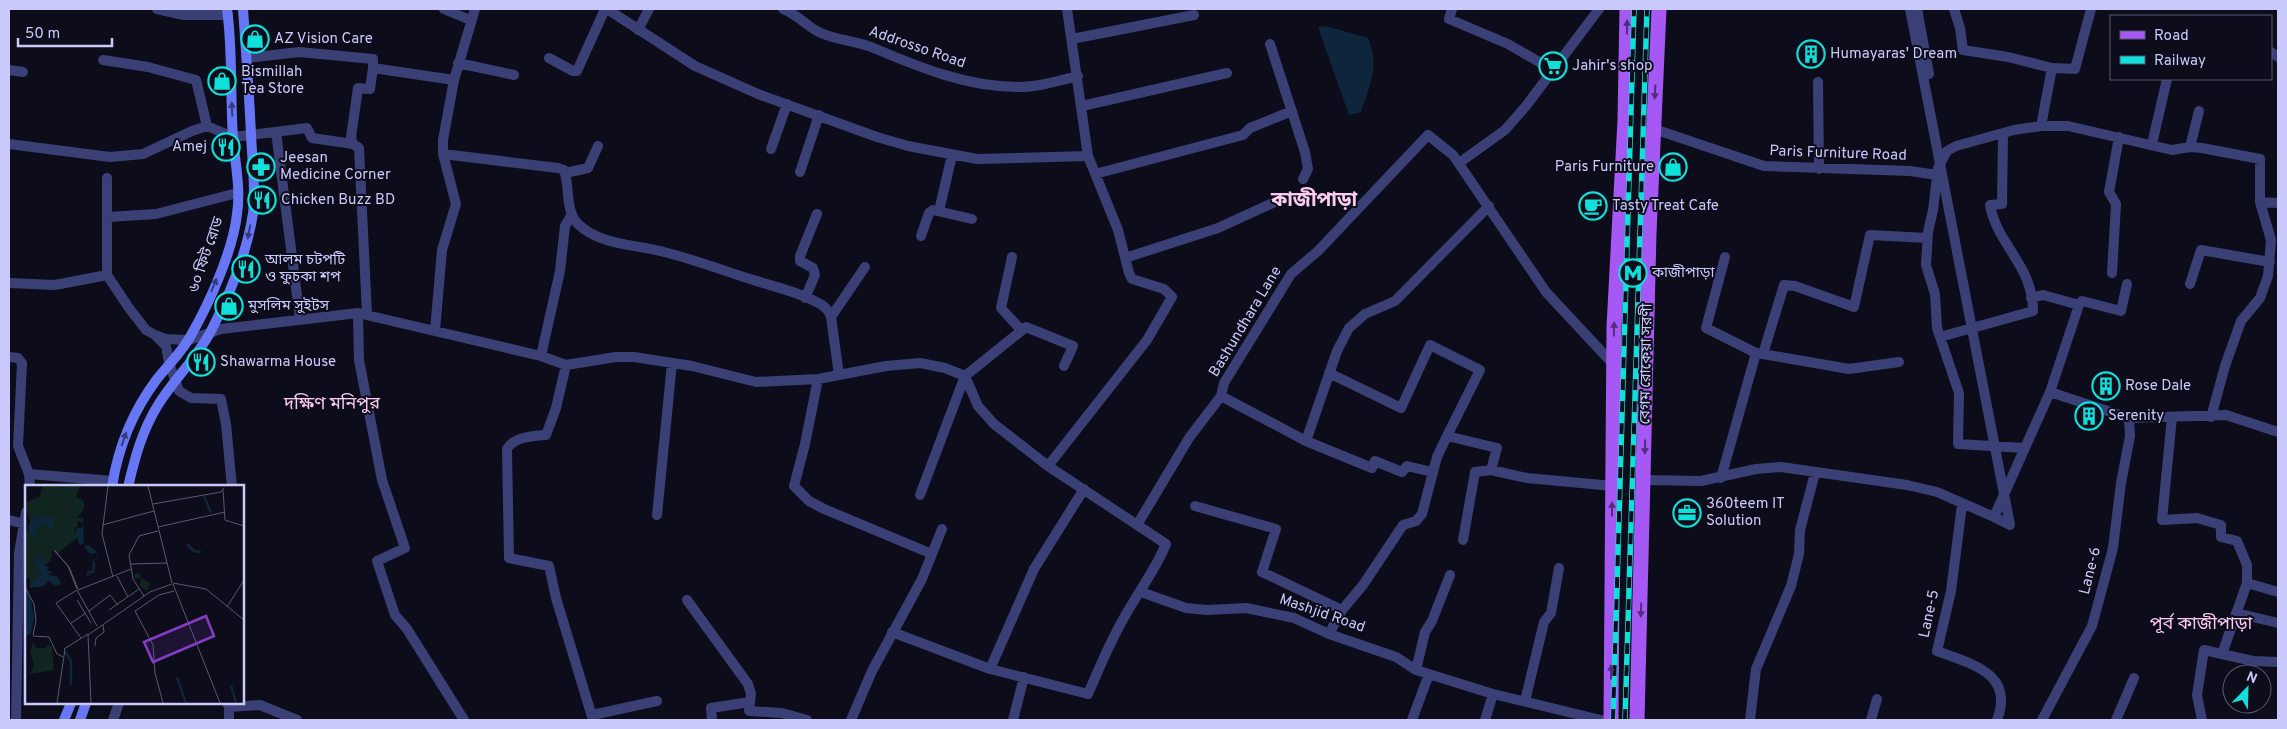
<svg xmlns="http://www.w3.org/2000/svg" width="2287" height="729" viewBox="0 0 2287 729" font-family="Overpass,'Noto Sans Bengali',sans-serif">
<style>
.water{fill:#0e263c}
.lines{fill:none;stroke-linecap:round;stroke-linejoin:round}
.street{stroke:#3a4076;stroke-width:10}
.secondary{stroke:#6776f4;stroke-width:10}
.primary{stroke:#a558f3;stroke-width:15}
.rail-casing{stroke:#10e0da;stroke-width:5.5}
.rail{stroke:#0d0c1a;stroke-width:4;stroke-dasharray:11;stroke-linecap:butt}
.oneway{fill:#512e7c}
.oneway2{fill:#353c7c}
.labels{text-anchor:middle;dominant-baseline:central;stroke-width:4;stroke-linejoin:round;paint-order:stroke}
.poi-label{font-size:15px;fill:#c9cafb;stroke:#0d0c1a;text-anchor:start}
.street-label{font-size:15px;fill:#c9cafb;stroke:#0d0c1a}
.quarter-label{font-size:18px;fill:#fbcbf0;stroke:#0d0c1a}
.district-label{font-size:20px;font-weight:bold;fill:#fbcbf0;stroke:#0d0c1a}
.inset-river{fill:none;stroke:#0e263c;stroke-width:2.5}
.inset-road{fill:none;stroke:#585874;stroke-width:1}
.view{fill:#833cc5;fill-opacity:0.15;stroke:#833cc5;stroke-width:2.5}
.inset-edge{fill:none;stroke:#c9cafb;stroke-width:2.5}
</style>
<rect width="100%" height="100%" fill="#0d0c1a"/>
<path class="water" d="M1326,26L1368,38C1380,67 1370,84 1361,112L1349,115L1318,27Z"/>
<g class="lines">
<path class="street" d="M157,9L184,15H228
M444,9L470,20
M607,9L695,66L758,94L877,137L908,146L977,159L1088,156
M783,9C799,15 808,28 821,33C839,41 859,41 876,49C921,68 968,87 1018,87C1038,87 1058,81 1078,76
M1452,9L1449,19L1508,44L1553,70
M1910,9L2010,525L1994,517
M1917,9L1929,74
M1954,9L1960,28L1963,50L2008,57L2052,68L2075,69L2091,9
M638,30L649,9
M1072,39L1194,15
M1270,44L1305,152L1308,169L1303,179
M2271,52L2278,57
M247,58L299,52L373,59V68L454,80
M549,58L573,71H577L605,9
M103,60L148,67L196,80L207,126
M458,63L514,75
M9,70L23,72
M1818,82L1819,169
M1082,106L1227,73
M2041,126L2052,68
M1654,129L1764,166L1910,171L1937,175
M276,132L300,319
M9,144L110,157L143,154L192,131L207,126L233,137L307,128L312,138L353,144L359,148L367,314
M353,144L351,137L358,88L370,89L373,68
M2152,144L2167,79
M2190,147L2199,111
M771,149L787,104
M443,154L558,168L564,170C570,186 565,212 578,224C601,246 636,244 664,252C692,259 719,269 747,278C771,286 800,292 822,305C827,309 829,311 831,317L839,375
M1459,163L1505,130L1526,106L1599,9
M800,172L819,115
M565,173L588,168L598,146
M1095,174L1243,135L1250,128L1292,111
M107,178V275L129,308L146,330L155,335L165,339L189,340L221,329L358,313L541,356L566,365L616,357H634L692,366L756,382L818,379L886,366L920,363L945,368L965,376L978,406L994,424L1048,466L1166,544C1157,566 1144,584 1132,604C1114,633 1101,664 1088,694L990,669L892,632
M2260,202L2278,203
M939,211L952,155
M108,217L156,214L237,193
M921,236L929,213L933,210L972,219
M1012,257L1001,308L1021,330
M1725,257L1706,328L1756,353L1763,354L1849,369L1899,362
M1125,258L1218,228L1275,202
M2112,273L2116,204L2109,192L2119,137
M9,283L55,285L107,275
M2190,284L2201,250L2270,262
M805,298L815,275L813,268L800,261V256L817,214
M2031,298L2043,295L2079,305L2082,301L2121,311L2127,284
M358,313L359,360L382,480L405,548L377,561L395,615L407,629L464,720
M831,317L865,267
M435,331L442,250L456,204L443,154V140L454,80L475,9
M157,337L166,346L169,363L179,391L191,398L221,399L226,424L232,487
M1940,337L2033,311C2033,265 1997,245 1990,205L2002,204L2003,134
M1763,354L1784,285L1795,286L1854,307L1870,235L1927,238
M541,356L560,271L565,226L572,214
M9,357L18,358L22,363L18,446L29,474L30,487
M566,365L556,408L546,435C532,436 514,437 507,449L509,558L549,566L556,598L593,720
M1329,373L1401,408L1430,345L1480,370L1447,436L1497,448L1491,470L1527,478L1613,486
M818,379L805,444L794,486L809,501L824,509L932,554
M2050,392L2079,305
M1221,396L1306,441L1372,468L1375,461L1402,472L1407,466L1432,472
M2172,417L2162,520L2197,518L2221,525V537L2237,541L2247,565V583L2222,654
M1306,441L1337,351L1349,328L1365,314L1395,301L1489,206
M2024,448L1958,444L1959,393L1937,328L1935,294L1926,265L1928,232L1933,210L1938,168L1947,151L1956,146L2014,130L2041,126H2068L2172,150L2190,147L2202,148L2260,159V202L2271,240L2268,276L2260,298L2241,321L2225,366L2211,417
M1048,466L1147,340L1172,297L1164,289L1132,279L1129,273L1118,230L1088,156L1067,9
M29,474L113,481
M1721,478L1756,353
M1645,480L1701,481L1756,469L1781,467L1907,485L1937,492L1994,517L2050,392L2129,418L2226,415L2278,432
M920,495L965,376L1026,327L1073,346L1064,366
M1962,505L1951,591L1937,651C1971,664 2015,673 1997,720
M1195,506L1276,529L1262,572L1342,610
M657,515L672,363
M9,520L25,524
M1137,525L1189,438L1221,396L1224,383L1291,274L1318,251L1428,135L1453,155L1546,292L1614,365
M1463,540L1475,472L1491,470
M2247,583L2278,592
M1141,592L1186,608L1207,610L1246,608L1294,618L1329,634L1396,657L1416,670L1493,694L1601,720
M687,600L748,684L751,694L749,711L782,713L807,720
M2236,613L2278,623
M1329,634L1342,610L1363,585L1403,525L1416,521L1422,514L1437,457L1447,436
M990,669L1034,569L1084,489
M1416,670L1425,632L1432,621L1450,575
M1525,701L1544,622L1551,613L1559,568
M227,703L229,707L260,705L297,720
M229,707V720
M592,715L657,701
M16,720L19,553L26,512
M113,720L119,703
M712,720L711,708L750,702
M851,720L872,671L922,579L942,529
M1013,720L1024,677
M1412,720L1429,674
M1485,720L1493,694
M1750,720L1756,669L1791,586L1799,554L1800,530L1815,473
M1871,720L1877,699
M2042,720L2092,626L2113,548L2121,483L2130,436L2129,418
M2116,720L2134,678
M2202,720L2197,695L2204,650L2253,661L2278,662"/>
<path class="secondary" d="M112,487C118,447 133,411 157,379C168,365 181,353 190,337C209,304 233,251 237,214C241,189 235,163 233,138C230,95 233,51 227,9
M128,487C135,457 142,431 158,405C174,379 197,358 211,331C230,294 247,254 253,213C256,187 252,160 251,134C249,92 246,51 243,9
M64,720L71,703
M80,720L86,703"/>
<path class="primary" d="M1611,720L1614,327L1625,120L1627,9
M1637,720L1649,233L1659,9"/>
<g class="rail-casing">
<path id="rail" d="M1613,720L1634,9
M1625,720L1647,9"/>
</g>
<use href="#rail" class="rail"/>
</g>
<defs><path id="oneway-solid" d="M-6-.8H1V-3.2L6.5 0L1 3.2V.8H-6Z" transform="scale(1.25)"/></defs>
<g class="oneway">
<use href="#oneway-solid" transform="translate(1627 27) rotate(-89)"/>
<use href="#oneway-solid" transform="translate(1655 92) rotate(93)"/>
<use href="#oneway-solid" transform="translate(1614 329) rotate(-89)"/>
<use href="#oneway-solid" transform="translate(1645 447) rotate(91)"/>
<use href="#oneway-solid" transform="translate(1612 509) rotate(-90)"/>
<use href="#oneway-solid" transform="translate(1641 610) rotate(92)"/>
<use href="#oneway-solid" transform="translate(1611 672) rotate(-90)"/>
</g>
<g class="oneway2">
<use href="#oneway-solid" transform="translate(232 109) rotate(-92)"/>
<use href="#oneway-solid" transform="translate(249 232) rotate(101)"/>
<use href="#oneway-solid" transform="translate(214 285) rotate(-68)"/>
<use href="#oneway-solid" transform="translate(124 439) rotate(-72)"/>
</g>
<defs>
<g id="shop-ring" transform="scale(1.4375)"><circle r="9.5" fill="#0d0c1a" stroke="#10e0da" stroke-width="1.5"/><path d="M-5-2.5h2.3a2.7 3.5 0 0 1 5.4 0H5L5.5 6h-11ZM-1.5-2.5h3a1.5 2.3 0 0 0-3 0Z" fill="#10e0da"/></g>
<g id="building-ring" transform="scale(1.4375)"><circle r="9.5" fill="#0d0c1a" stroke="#10e0da" stroke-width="1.5"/><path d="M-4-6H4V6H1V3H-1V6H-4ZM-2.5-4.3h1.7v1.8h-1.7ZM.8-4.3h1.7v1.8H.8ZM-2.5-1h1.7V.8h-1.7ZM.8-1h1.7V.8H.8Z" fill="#10e0da"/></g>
<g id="supermarket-ring" transform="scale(1.4375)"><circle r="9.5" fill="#0d0c1a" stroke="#10e0da" stroke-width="1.5"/><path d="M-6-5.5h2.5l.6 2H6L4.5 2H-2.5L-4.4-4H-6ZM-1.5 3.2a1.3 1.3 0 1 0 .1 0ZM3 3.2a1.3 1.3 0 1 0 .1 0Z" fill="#10e0da"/></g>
<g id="restaurant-ring" transform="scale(1.4375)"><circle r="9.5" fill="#0d0c1a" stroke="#10e0da" stroke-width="1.5"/><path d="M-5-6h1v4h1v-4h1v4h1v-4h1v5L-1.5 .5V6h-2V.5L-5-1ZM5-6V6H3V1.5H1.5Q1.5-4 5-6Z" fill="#10e0da"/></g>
<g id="pharmacy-ring" transform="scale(1.4375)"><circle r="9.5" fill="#0d0c1a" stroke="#10e0da" stroke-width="1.5"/><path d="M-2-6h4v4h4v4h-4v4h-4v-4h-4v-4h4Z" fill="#10e0da"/></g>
<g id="cafe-ring" transform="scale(1.4375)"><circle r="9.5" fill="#0d0c1a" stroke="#10e0da" stroke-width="1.5"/><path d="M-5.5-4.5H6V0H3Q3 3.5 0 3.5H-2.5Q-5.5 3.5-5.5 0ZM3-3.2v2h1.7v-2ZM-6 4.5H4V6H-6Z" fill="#10e0da"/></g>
<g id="metro-ring" transform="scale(1.4375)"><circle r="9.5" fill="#0d0c1a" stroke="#10e0da" stroke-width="1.5"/><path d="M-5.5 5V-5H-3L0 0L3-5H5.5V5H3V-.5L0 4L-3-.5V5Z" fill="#10e0da"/></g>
<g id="office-ring" transform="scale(1.4375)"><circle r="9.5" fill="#0d0c1a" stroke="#10e0da" stroke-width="1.5"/><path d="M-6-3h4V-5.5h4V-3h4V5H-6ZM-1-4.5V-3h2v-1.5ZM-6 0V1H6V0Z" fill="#10e0da"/></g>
</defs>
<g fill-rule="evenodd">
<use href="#shop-ring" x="255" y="39"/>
<use href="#building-ring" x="1811" y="54"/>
<use href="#supermarket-ring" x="1553" y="66"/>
<use href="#shop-ring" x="222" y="81"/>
<use href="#restaurant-ring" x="226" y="147"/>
<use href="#pharmacy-ring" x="261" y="167"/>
<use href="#shop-ring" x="1673" y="167"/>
<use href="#restaurant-ring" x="262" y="200"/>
<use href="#cafe-ring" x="1593" y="206"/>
<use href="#restaurant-ring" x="246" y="269"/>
<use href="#metro-ring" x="1633" y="273"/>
<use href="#shop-ring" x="229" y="306"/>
<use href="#restaurant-ring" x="201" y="362"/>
<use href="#building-ring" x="2106" y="386"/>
<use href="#building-ring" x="2089" y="416"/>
<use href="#office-ring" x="1687" y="513"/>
</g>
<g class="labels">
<g class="poi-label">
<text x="274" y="39">AZ Vision Care</text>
<text x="1830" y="54">Humayaras' Dream</text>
<text x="1572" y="66">Jahir's shop</text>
<text x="241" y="72">Bismillah<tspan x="241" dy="17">Tea Store</tspan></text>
<text x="207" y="147" text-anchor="end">Amej</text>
<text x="280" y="158">Jeesan<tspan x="280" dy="17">Medicine Corner</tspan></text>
<text x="1654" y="167" text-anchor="end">Paris Furniture</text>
<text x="281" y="200">Chicken Buzz BD</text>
<text x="1612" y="206">Tasty Treat Cafe</text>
<text x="265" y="260">আলম চটপটি<tspan x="265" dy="17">ও ফুচকা শপ</tspan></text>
<text x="1652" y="273">কাজীপাড়া</text>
<text x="248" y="306">মুসলিম সুইটস</text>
<text x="220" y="362">Shawarma House</text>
<text x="2125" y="386">Rose Dale</text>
<text x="2108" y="416">Serenity</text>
<text x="1706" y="504">360teem IT<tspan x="1706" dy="17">Solution</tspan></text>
</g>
<g class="street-label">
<text transform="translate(917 48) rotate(19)">Addrosso Road</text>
<text transform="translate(1838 154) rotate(2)">Paris Furniture Road</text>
<text transform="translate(207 255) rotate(-71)">৬০ ফিট রোড</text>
<text transform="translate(1246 322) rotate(-59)">Bashundhara Lane</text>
<text transform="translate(1647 364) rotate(-89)">বেগম রোকেয়া সরণী</text>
<text transform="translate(2091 571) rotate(-76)">Lane-6</text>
<text transform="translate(1322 614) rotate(19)">Mashjid Road</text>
<text transform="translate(1930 614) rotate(-78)">Lane-5</text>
</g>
<g class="quarter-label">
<text x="332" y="404">দক্ষিণ মনিপুর</text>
<text x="2201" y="624">পূর্ব কাজীপাড়া</text>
</g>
<g class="district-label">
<text x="1314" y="201">কাজীপাড়া</text>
</g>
</g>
<g transform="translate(25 485)">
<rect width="219" height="219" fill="#0d0c1a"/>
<path d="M17,1H55L51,12L59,16V24L52,33H59L58,38L52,36L53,41L49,45L53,50L51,54L33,68L27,65L26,76L19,80L24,82L21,86L27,87L23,91H32L37,99L30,101L23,95L21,100L5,103V93H0V53L5,38L0,18L15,11ZM115,88L116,93L125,98L122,106L115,101L116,93L110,94L109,89ZM8,157L11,163H20L23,159L27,162L29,185L5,189L9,179L5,167Z" fill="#102420"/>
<path d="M17,31L28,32V43L26,45L21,38H17L16,42L14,39V44L10,40L9,45L12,46L9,54L3,41L6,35ZM58,38L59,61L64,60L71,66L74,74L69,75V80L68,75L73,73L71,68L65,69L59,61L58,57L55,61L52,54L51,43H57ZM13,72L20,74L19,81L24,83L21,85L27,87L23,90L31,91L35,99L29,100L23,95L16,102H3L16,90L10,76ZM0,104L6,114L9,133L6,148L1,151Z" fill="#0e263c"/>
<path class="inset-river" d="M179,11L186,28M162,59L169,66L176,67M62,91L64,87H68L69,77M40,167L46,176V200M152,192L161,218M206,200L211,218"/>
<path class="inset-road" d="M83,1L77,49L88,92M123,1L147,98M198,5L200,35L219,41M128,19L196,7L199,3M77,40L129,26M133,42L200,27M106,79L142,78M92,91L103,112M148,98L181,104L219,135M148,99L195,218M0,102L9,119L11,136L8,150M52,104L43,81L29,65L44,82L53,104M52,105L31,118L56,153M52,105L72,141M53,105L106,84M119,111L108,94L104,70L114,51L133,46M52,115L66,138M202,122L219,95M84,125L114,104M64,126L85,110L93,120M46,138L61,128M8,151L24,152L32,169L38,172M70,161L71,153L79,147L78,140M39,164L63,149M32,218L40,164M66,218L63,150L125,107L147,99M138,218L130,188L128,160L110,126L134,110L149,106"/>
<path class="view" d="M181,131L189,151L128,177L119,157Z"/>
<rect width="219" height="219" class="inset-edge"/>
</g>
<rect width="2287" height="729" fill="none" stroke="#c9cafb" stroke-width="20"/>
<rect x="2110" y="15" width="162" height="65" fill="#0d0c1a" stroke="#585874"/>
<rect x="2120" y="31" width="25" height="8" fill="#a558f3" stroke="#585874"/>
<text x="2154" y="40" font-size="15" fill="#c9cafb">Road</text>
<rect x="2120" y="56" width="25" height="8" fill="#10e0da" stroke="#585874"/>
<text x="2154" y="65" font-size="15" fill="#c9cafb">Railway</text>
<g transform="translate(2247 689) rotate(23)"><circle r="24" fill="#0d0c1a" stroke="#585874"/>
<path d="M0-4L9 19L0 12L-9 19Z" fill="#10e0da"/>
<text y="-8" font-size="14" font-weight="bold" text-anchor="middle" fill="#c9cafb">N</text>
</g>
<path d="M18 38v8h94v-8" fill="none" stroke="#c9cafb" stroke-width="2.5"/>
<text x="25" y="38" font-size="15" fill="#c9cafb" stroke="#0d0c1a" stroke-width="4" paint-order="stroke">50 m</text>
</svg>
